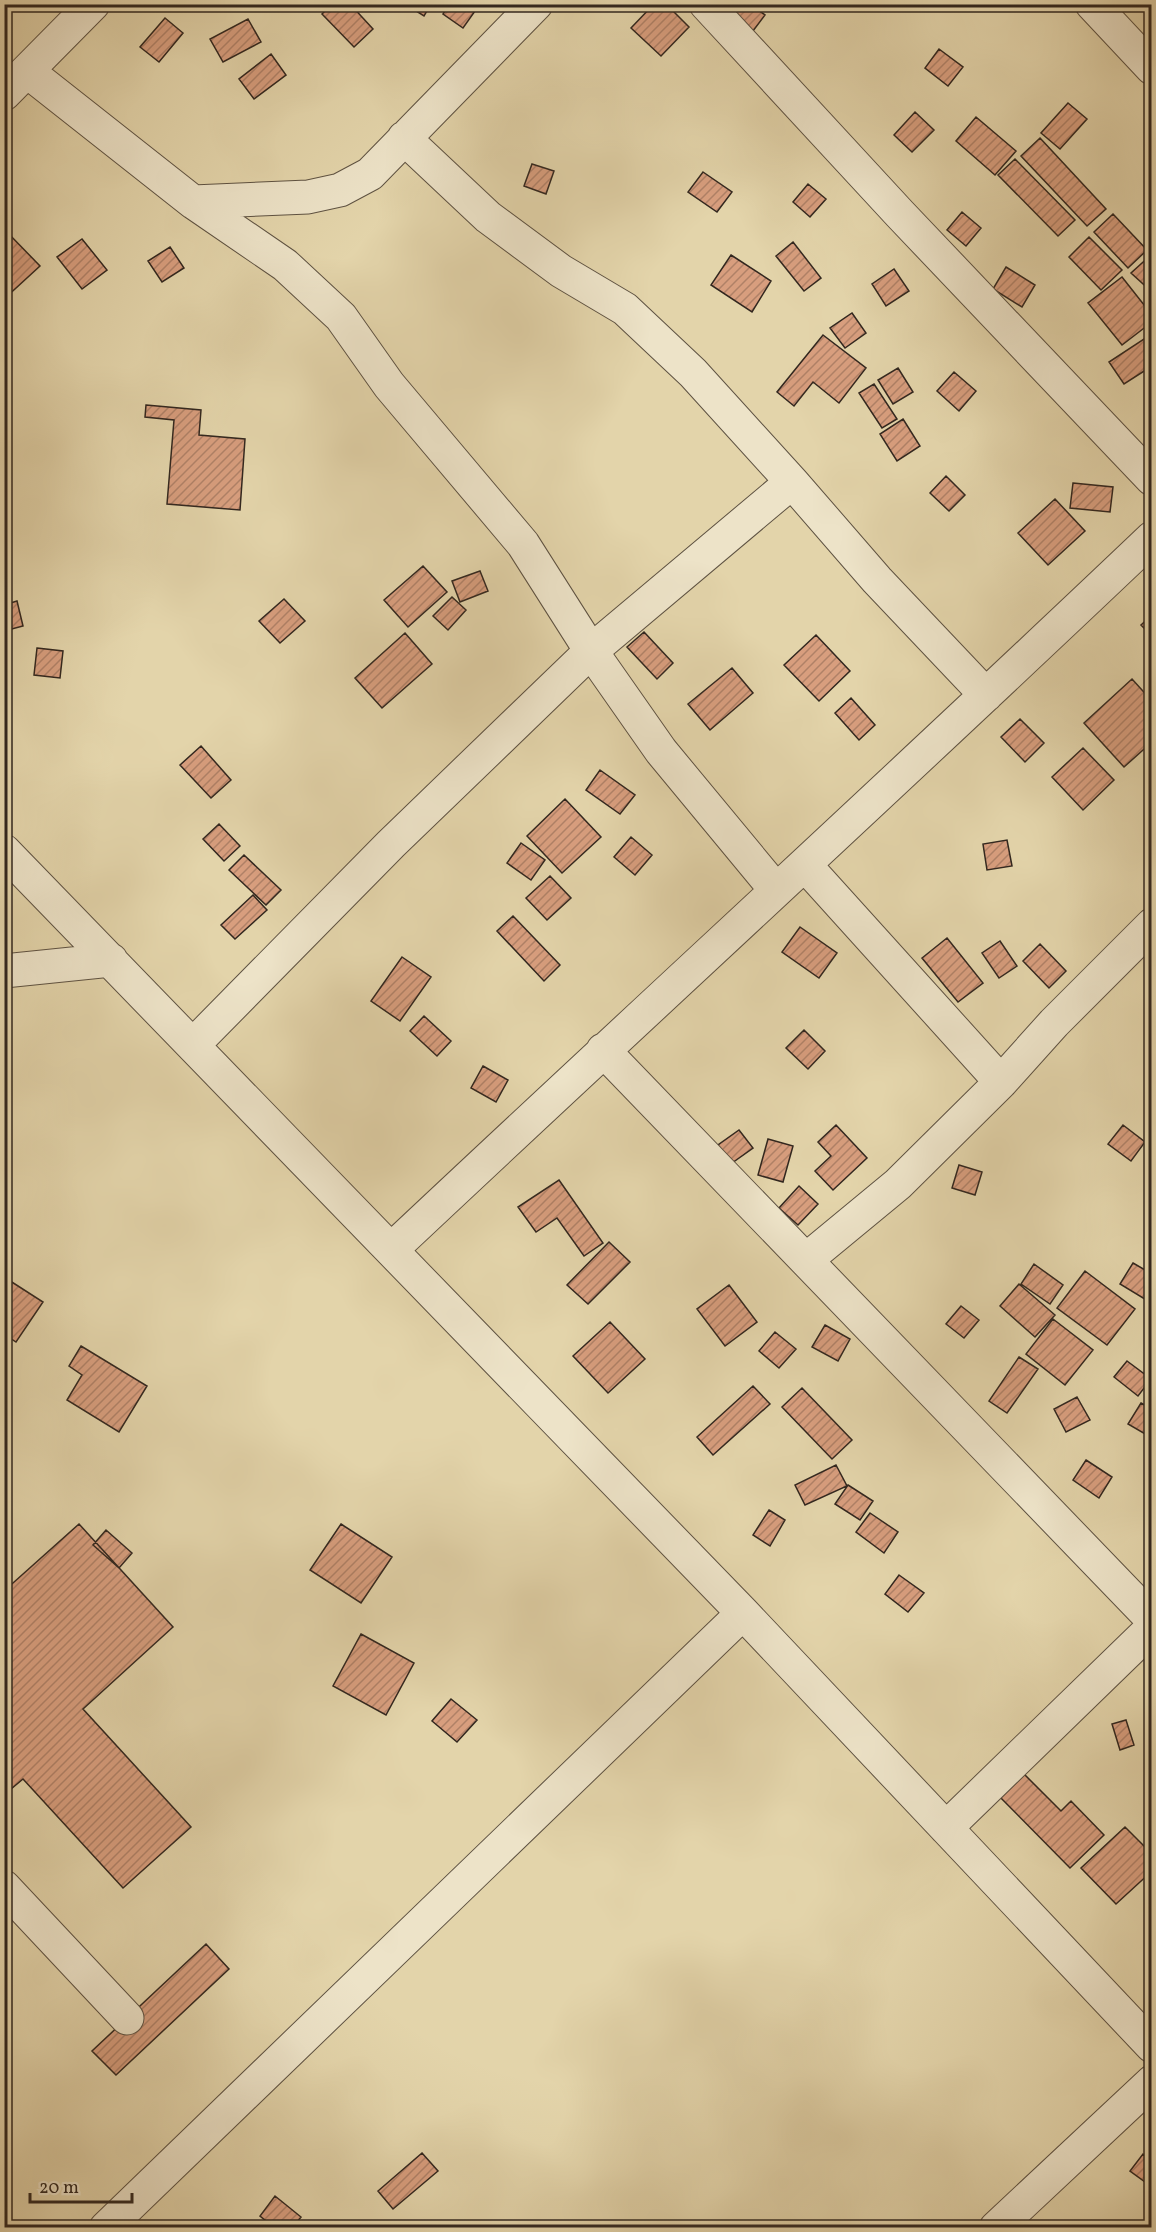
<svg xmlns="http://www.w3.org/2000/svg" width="1156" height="2232" viewBox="0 0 1156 2232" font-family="Vollkorn,serif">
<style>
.building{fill:url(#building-hatch);stroke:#32271f;stroke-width:1.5}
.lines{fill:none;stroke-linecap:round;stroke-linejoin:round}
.minor-casing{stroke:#5e5242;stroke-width:35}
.minor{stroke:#ede3c8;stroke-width:33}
</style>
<defs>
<pattern id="building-hatch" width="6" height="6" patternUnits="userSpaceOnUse" patternTransform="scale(1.5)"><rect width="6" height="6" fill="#d89e7e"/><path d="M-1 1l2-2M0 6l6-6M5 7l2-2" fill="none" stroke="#b08167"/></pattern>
</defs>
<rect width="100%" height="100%" fill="#e3d4aa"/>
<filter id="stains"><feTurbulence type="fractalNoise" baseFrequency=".00333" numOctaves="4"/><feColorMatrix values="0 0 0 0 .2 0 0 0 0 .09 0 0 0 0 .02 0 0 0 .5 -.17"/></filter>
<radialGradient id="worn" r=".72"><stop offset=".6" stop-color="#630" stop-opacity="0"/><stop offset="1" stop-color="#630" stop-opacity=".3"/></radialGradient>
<path class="building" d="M332,4H350L373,29L354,47L322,14Z
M405,4H431L424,16Z
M449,4H480L463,28L443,14Z
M654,4H666L689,27L661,56L631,28Z
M737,4H750L765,15L750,35L727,19Z
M165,18L183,33L159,62L140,47Z
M248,19L261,42L223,62L210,39Z
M939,49L963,67L948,86L925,68Z
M271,54L286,75L254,99L239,79Z
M1068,103L1087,119L1060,149L1041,133Z
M915,112L934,130L912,152L894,135Z
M976,117L1016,151L995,175L956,141Z
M1040,138L1106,209L1087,226L1021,156Z
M1015,159L1075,220L1058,236L998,175Z
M532,164L554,171L546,194L524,186Z
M703,172L732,192L717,212L688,192Z
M808,184L826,199L810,217L793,202Z
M962,212L981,228L966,246L947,230Z
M1113,214L1147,250L1128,268L1094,232Z
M6,231L40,266L4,299V233Z
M1089,237L1122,270L1101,290L1069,257Z
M82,239L107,270L82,289L57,257Z
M793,242L821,278L804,291L776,256Z
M170,247L184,268L162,282L148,261Z
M1152,254V292L1131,273Z
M731,255L771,281L752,312L711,285Z
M1006,267L1035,285L1022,307L993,289Z
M894,269L909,291L886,306L872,284Z
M1122,277L1152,315V322L1122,345L1088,303Z
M852,313L866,333L845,348L830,328Z
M823,335L866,368L839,403L813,382L794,406L777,392Z
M1150,335L1152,366L1124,384L1109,362Z
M898,368L913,392L893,404L878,380Z
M954,372L976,391L959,411L937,391Z
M874,384L897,419L882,428L859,393Z
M146,405L201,410L199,435L245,439L240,510L167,504L174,420L145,417Z
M903,419L920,446L897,461L880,434Z
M946,476L965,495L949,511L930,493Z
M1073,483L1113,487L1110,512L1070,508Z
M1055,499L1085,531L1048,565L1018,533Z
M423,566L447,592L408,627L384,600Z
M480,571L488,591L460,602L452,581Z
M452,597L466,610L448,630L433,616Z
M284,599L305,621L280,643L259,621Z
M17,601L23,626L4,631V605Z
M1152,615V636L1141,625Z
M644,632L673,663L657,679L627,647Z
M405,633L432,664L382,708L355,678Z
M816,635L850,671L819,701L784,665Z
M37,648L63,651L60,678L34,675Z
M732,668L753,693L710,730L688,704Z
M1132,679L1152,701V742L1124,767L1084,723Z
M851,698L875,725L859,740L835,713Z
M1020,719L1044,743L1025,762L1001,737Z
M201,746L231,780L211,798L180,765Z
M1083,748L1114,780L1083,810L1052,777Z
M600,770L635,795L620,814L586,790Z
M565,799L601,837L562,873L527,836Z
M219,824L240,846L224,861L203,839Z
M631,837L652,855L635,875L614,857Z
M1007,840L1012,866L987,870L983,844Z
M521,843L545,860L531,880L507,863Z
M244,855L281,890L266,905L229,870Z
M550,876L571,898L547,920L526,898Z
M253,895L267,910L235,939L221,925Z
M513,916L560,965L544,981L497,931Z
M800,927L837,953L819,978L782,952Z
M947,938L983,983L958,1002L922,958Z
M1000,941L1017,966L999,978L982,953Z
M1040,944L1066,971L1049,988L1023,961Z
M402,957L431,977L400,1021L371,1001Z
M424,1016L451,1041L437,1056L410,1031Z
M804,1030L825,1051L808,1069L786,1048Z
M483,1066L508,1080L496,1102L471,1088Z
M836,1125L867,1158L833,1190L815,1171L831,1156L818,1142Z
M1123,1125L1145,1142L1131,1161L1108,1144Z
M739,1130L753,1148L732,1163L718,1145Z
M768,1139L793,1146L783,1182L758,1175Z
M959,1165L982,1172L975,1195L952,1188Z
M559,1180L603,1243L584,1256L557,1218L536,1232L518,1207Z
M799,1186L818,1204L798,1225L779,1208Z
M609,1242L630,1262L588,1304L567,1285Z
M1133,1263L1152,1274V1295L1148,1301L1120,1284Z
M1034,1264L1063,1285L1050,1304L1021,1284Z
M1085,1271L1135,1309L1107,1345L1057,1308Z
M4,1277L43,1302L16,1342L4,1334Z
M1019,1284L1055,1315L1035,1337L1000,1306Z
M729,1285L757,1322L725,1346L697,1309Z
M961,1306L979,1320L964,1338L946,1324Z
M1053,1319L1093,1350L1065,1385L1026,1354Z
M610,1322L645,1359L608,1393L573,1356Z
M825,1325L850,1339L838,1361L812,1347Z
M775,1332L796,1349L779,1368L759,1351Z
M81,1346L147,1386L119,1432L67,1400L82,1375L69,1366Z
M1019,1357L1038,1369L1007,1413L989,1401Z
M1127,1361L1151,1379L1138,1396L1114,1377Z
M753,1386L770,1404L713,1455L697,1437Z
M802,1388L852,1440L832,1459L782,1407Z
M1077,1397L1090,1420L1066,1432L1054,1409Z
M1141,1403L1152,1409V1438L1128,1424Z
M1086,1460L1112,1477L1099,1498L1073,1480Z
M836,1465L847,1486L805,1505L795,1485Z
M848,1485L873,1501L860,1520L835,1504Z
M769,1510L785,1520L770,1546L753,1535Z
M870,1513L898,1532L884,1553L856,1532Z
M79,1524L173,1627L83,1709L191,1827L123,1888L23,1779L4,1795V1591Z
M341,1524L392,1557L361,1603L310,1570Z
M106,1530L132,1553L119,1568L93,1545Z
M899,1575L924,1593L908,1612L885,1594Z
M361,1634L414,1663L386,1715L333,1686Z
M451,1699L477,1720L457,1742L432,1721Z
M1126,1720L1134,1745L1120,1750L1112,1724Z
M1019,1769L1061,1811L1071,1801L1104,1835L1070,1868L995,1792Z
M1125,1827L1152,1854V1871L1116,1904L1081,1868Z
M206,1944L229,1969L116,2075L92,2051Z
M422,2153L438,2171L393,2209L378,2191Z
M1143,2154L1152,2161V2187L1130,2171Z
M275,2196L301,2217L292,2228H275L260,2216Z"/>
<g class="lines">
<g class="minor-casing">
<path id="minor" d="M706,4L900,214L1152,479
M1092,4L1152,68
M27,71L193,202L285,265L341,317L389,385L523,544L591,651L661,751L776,890
M4,94L93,4
M404,138L488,217L561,271L625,309L693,373L792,482L877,580L986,695
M193,202L308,197L340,190L370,174L536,4
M4,851L743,1613L1152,2046
M805,865L1001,1082
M4,971L111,960
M193,1045L391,844L591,651L792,482
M603,1050L1152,1619
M391,1250C644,1012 900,778 1152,538
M806,1260L898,1184L1001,1082L1054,1023L1152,925
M946,1828L1152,1628
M4,1887L127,2018
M106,2228L743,1613
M996,2228L1152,2082"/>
</g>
<use href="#minor" class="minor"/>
</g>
<rect width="1156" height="2232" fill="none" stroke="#e3d4aa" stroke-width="24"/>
<rect x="6" y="6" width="1144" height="2220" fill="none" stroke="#32271f" stroke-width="3"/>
<rect x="12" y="12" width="1132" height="2208" fill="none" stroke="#32271f" stroke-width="1.5"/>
<path d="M30 2193v9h102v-9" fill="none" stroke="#32271f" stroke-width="3"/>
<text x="39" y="2193" font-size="18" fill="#32271f" stroke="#ede3c8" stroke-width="4.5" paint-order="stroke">20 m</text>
<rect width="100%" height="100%" filter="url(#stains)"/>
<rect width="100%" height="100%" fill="url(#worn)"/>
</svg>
